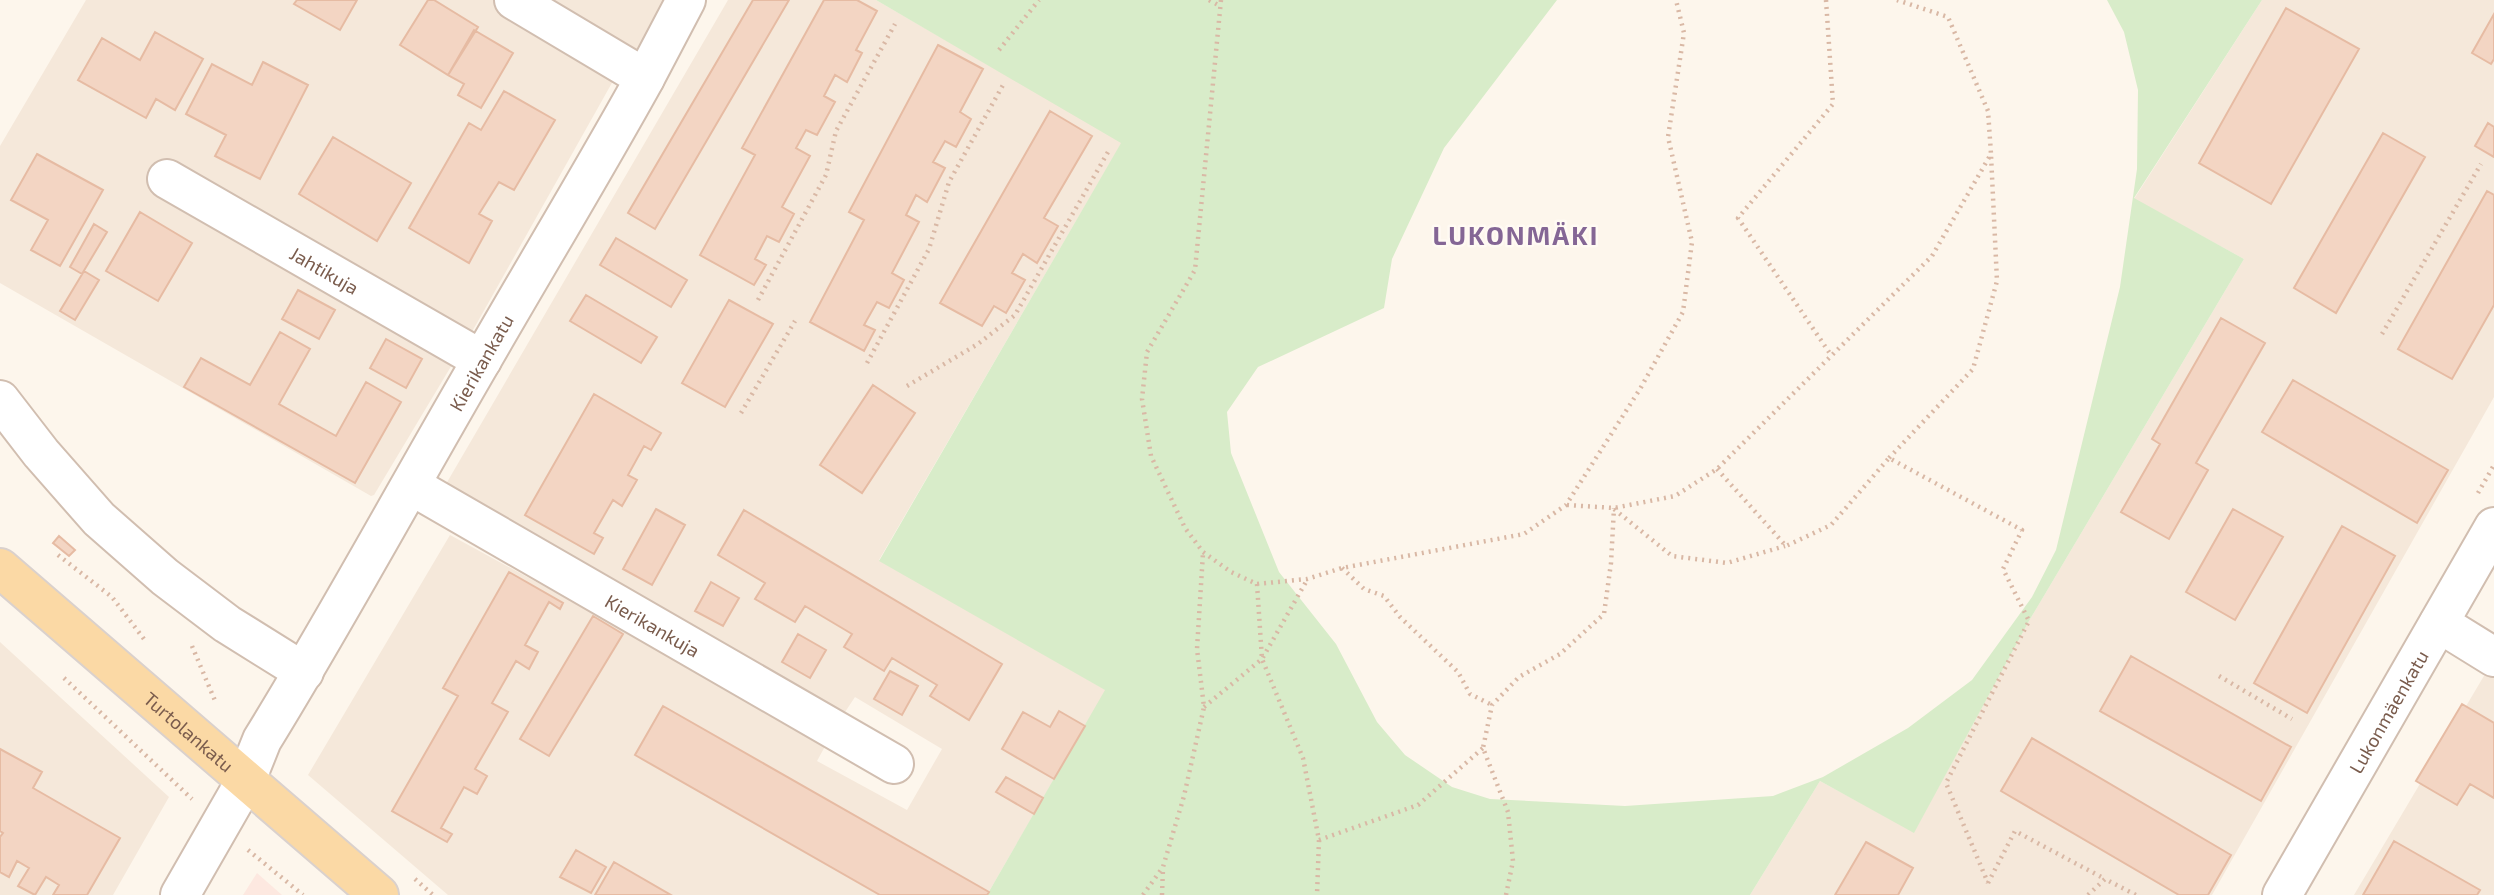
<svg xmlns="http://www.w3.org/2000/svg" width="2494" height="895" viewBox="0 0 2494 895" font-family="'Exo 2',sans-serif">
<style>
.residential{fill:#f5e8da}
.commercial{fill:#fde8e0}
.green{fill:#d8ecc9}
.building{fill:#f3d5c3;stroke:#e6bba3;stroke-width:2}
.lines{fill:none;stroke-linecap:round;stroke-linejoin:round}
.minor-casing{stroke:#d1beb0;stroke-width:42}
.major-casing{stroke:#dad1cd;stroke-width:42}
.path{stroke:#d9b8a5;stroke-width:4.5;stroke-dasharray:2 5;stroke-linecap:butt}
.minor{stroke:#fff;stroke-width:38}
.major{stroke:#fbd9a5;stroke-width:38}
.labels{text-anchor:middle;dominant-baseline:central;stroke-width:5;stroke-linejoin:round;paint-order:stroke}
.street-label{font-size:19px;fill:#7a5c4d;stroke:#fffaf3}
.district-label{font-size:26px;font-weight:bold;letter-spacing:2px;fill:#846695;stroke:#fffaf3}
</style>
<rect width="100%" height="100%" fill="#fdf6ec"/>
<path class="residential" d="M86,0H671L649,40L613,81L477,323L374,495L371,496L0,283V146Z
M728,0H876L1122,142L879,560L1106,690L987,895H448L308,775L450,535L828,741L817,761L907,810L942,749L855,697L843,715L446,484Z
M2262,0H2494V397L2212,895H1750L1820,781L1914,832L2029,621L2244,259L2134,199Z
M0,642L169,797L113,895H0Z
M2494,659V895H2354Z"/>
<path class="commercial" d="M257,873L282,895H243Z"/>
<path class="green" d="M876,0H1557L1444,148L1392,259L1384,308L1258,367L1227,412L1231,453L1279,572L1336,644L1377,722L1405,755L1452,787L1490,799L1625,806L1773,796L1823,777L1908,728L1972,680L2032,597L2056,550L2120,287L2137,169L2138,90L2124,32L2107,0H2262L2134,198L2244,259L2029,621L1914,833L1820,781L1750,895H987L1105,690L879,561L1121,143Z"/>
<path class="building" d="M297,0H357L340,30L294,4Z
M428,0H434L478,27L448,75L400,45Z
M753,0H789L655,229L628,213Z
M824,0H857L877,11L856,50L862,53L847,82L835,75L824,96L835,102L817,135L806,130L796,148L810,156L782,207L794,214L779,242L767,236L755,259L766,265L754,285L700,255L755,155L742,148Z
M2286,8L2359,49L2271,204L2199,163Z
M2494,14V59L2491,64L2472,53Z
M474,30L513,53L481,108L458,95L464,84L448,75Z
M155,32L203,59L175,110L156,99L146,118L78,80L102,38L140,60Z
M938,45L983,69L960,112L971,119L956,147L945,141L933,162L945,168L927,202L916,195L906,215L919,222L892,273L904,280L889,308L877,302L864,325L875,330L864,351L810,322L864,220L849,212Z
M263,62L308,85L260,179L215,156L226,135L186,114L212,64L252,85Z
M504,91L555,120L514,190L499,182L479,214L492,221L469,263L409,228L469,123L481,130Z
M1050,111L1092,136L1044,218L1058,226L1037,263L1023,254L1012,273L1025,280L1006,313L994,306L982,326L940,303Z
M2488,123L2494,127V157L2475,146Z
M2383,133L2425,157L2336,313L2294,288Z
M333,137L411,183L377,241L299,194Z
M37,154L103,190L60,266L31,250L48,220L11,200Z
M2487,191L2494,195V305L2452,379L2398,349Z
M140,212L192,243L158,301L106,271Z
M94,224L107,232L82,274L70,267Z
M616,238L687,280L671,307L600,265Z
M84,271L99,280L75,320L60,311Z
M298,290L335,310L319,339L282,319Z
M586,295L657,337L641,363L570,321Z
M729,300L773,324L725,407L682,383Z
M2221,318L2265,343L2196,463L2208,470L2169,539L2121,512L2160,444L2152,439Z
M280,332L310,349L279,404L336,436L366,382L401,402L355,483L184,387L201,358L250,385Z
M386,339L422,359L406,388L370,368Z
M2293,380L2448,470L2417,523L2262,432Z
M873,385L915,413L862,493L820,465Z
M594,394L661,433L651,450L644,446L628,475L637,480L622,506L613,500L594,533L603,538L594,554L525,515Z
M656,509L685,525L652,585L623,569Z
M2233,509L2283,537L2235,620L2186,592Z
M744,510L1002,664L969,720L930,696L937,685L892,658L884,671L844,647L852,634L805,606L795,622L755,599L765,583L718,555Z
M2342,526L2395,556L2307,713L2254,683Z
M59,536L75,550L69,556L53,543Z
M509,572L563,603L560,609L549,602L525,645L538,652L529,669L516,661L492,703L508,712L475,769L487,776L477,794L464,787L441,828L452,834L447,842L392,811L458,696L443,688Z
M711,582L739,598L723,626L695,611Z
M593,616L623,634L549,756L520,739Z
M798,634L826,650L810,678L782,662Z
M2131,656L2291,747L2261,801L2100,711Z
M890,671L918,686L902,715L874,699Z
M2462,704L2494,723V798L2470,784L2457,805L2416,781Z
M663,706L989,892L987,895H880L635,755Z
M1059,711L1085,726L1054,779L1002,749L1023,712L1050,727Z
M2032,738L2231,855L2208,895H2179L2001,791Z
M0,749L42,772L33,788L120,838L87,895H53L59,885L46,877L35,895L18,886L29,868L17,861L9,877L0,872V837L3,833L0,831Z
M1006,777L1043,798L1034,814L996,792Z
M2394,841L2480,890L2477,895H2363Z
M1866,842L1913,868L1898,895H1835Z
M576,850L606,867L591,893L560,877Z
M614,862L671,895H595Z"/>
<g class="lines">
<g class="minor-casing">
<g id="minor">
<path d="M645,78L686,0"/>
<path id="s1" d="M167,179L482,360"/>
<path d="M0,400L41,453L99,519L165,577L227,624L304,672"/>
<path id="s2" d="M412,486L894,764"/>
<path d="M2439,623L2494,657"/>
<path id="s3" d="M180,895L246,780L262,740C339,615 409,485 483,358C537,264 593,172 645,78L514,0"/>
<path id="s4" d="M2282,895L2494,527"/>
</g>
</g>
<g class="major-casing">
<g id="major">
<path id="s5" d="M0,568L379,895"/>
</g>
</g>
<path class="path" d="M1209,0L1220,6
M1221,0L1195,270L1147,352L1142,399L1151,456L1185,528L1203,552L1231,572L1257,584L1307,579L1342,568L1524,534L1566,505L1640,389L1683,312L1692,242L1668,137L1684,33L1676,0
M1826,0L1833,104L1738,218L1831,355
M999,50L1039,0
M758,300L826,175L836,131L895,24
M2382,334L2481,164
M867,363L929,249L949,182L1003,85
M907,386L978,344L1015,315L1108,152
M741,413L795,321
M1889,458L1973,369L1997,281L1991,155
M1717,469L1786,546L1831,525L1889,458L2022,530L2003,569L2029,621L1946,783L1988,883
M2478,493L2494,465
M1567,505L1614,508L1675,496L1717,469L1932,256L1991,154L1988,111L1948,17L1897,0
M1614,509L1672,556L1727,563L1785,546
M58,555L112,597L144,639
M1342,568L1364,589L1384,596L1400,617L1458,672L1470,694L1492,705
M1257,584L1262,659L1303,758L1319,840L1317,895
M192,646L216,703
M2219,676L2292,719
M64,678L192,799
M1204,707L1262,659L1307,580
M1319,840L1418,805L1483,748
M248,850L303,895
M415,879L433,895
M1988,883L2015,831L2105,879
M1143,895L1163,867L1184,796L1204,707L1197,649L1203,553
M1162,895L1163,868
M1506,895L1513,861L1508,812L1483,748L1492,705L1519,677L1560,654L1604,614L1611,563L1614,508
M2088,895L2105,879L2136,895"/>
<use href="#minor" class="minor"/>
<use href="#major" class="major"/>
</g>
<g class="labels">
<g class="street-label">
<text stroke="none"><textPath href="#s1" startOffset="182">Jahtikuja</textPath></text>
<text stroke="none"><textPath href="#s3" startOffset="612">Kierikankatu</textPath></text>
<text stroke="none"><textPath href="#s2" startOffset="278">Kierikankuja</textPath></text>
<text stroke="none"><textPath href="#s4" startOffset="212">Lukonmäenkatu</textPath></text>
<text stroke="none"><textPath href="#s5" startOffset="250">Turtolankatu</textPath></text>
</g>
<g class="district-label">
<text x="1516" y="234">LUKONMÄKI</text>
</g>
</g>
</svg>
